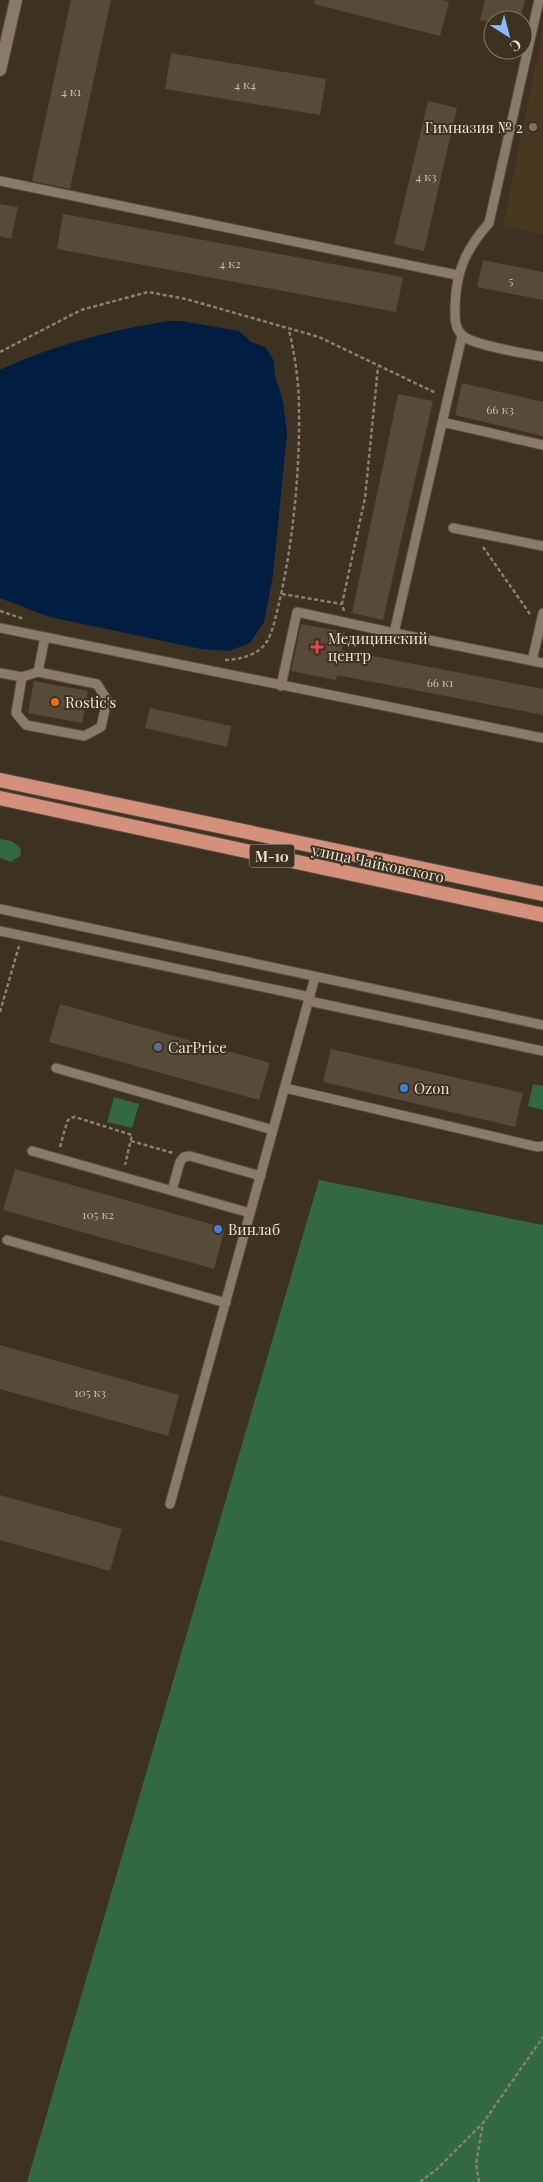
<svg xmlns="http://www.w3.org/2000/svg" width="543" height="2182" viewBox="0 0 543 2182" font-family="'Playfair Display',serif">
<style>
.built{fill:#483721}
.green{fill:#336941}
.water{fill:#001e41}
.building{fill:#584a39}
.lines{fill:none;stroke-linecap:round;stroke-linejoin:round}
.service-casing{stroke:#574d3f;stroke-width:11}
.minor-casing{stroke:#574d3f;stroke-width:14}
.trunk-casing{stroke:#574d3f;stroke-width:16}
.path{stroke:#897f72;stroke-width:2.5;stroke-dasharray:4 2.5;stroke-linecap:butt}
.service{stroke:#897b68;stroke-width:9}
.minor{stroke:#897b68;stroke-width:12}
.trunk{stroke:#d4907a;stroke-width:14}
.education-dot{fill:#8d6e63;stroke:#3d3121;stroke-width:2}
.health-dot{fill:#e0444e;stroke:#3d3121;stroke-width:2}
.food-dot{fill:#e8710a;stroke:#3d3121;stroke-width:2}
.service-dot{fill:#5c6f8a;stroke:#3d3121;stroke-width:2}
.shop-dot{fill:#3f7fe0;stroke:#3d3121;stroke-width:2}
.labels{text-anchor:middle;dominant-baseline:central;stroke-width:4;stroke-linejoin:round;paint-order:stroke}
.number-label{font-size:12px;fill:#c5bbb0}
.shield{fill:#3d3121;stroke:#b5aca0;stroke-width:1}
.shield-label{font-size:14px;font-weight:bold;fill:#e9e1d7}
.poi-label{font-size:15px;fill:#e9e1d7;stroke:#3d3121;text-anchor:start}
.street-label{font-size:15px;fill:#e9e1d7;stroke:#3d3121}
</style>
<rect width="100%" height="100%" fill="#3d3121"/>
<path class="built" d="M543,29V234L503,226Z"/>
<path class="green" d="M0,839L11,841L20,847L21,855L11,862L0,858Z
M533,1084L543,1086V1110L528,1106Z
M114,1097L139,1104L132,1128L107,1122Z
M319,1180L543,1225V2182H27Z"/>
<path class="water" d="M170,321H181L239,331L251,342L265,347L274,361L275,376L283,401L287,433L273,575L264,622L250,643L229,651L201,649L50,617L0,598V370C51,346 114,329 170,321Z"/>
<path class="building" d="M71,0H111L70,189L32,181Z
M315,0H442L449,2L440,36L314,4Z
M485,0H525L520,20H493V23L480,20Z
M171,53L326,79L320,115L165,89Z
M428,101L457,108L424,251L394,244Z
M0,204L18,207L11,239L0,236Z
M63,214L403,277L396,312L57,249Z
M483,260L543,272V300L477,287Z
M462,383L543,402V436L455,415Z
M398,394L433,401L383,620L352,613Z
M301,624L345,632L342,650L543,689V715L337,675L336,680L291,671Z
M34,681L88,691L82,723L28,713Z
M150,708L231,726L227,747L145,728Z
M60,1004L270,1063L259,1100L49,1042Z
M331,1049L523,1093L515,1127L323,1082Z
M15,1169L225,1228L214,1269L3,1210Z
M0,1345L179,1395L168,1436L0,1389Z
M0,1495L122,1529L110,1571L0,1540Z"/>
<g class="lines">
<g class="service-casing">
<path id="service" d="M539,0L489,223C466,249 456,271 455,306C455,317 454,327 462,335C473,346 525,353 543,357
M0,181L457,275
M462,336L394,633L543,663
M442,422L543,445
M453,528L543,546
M0,628L543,738
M532,661L543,613
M38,672L97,684L107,700L101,727L84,736L26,725L16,713L22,677Z
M38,672L45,637
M0,673L22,677
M281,686L297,612L394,633
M0,909L543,1025
M0,931L310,997
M309,1001L543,1051
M56,1068L273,1130
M285,1088L538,1147L543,1146
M32,1151L250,1213
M172,1190L180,1162L184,1157L190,1156L261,1176
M7,1240L226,1303
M170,1504L315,977"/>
</g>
<g class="minor-casing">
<path id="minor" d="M0,70L16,0"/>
</g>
<g class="trunk-casing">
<path id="trunk" d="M0,780L543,894
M0,798L543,915"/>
</g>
<path class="path" d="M0,352L81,310L148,292L186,299L319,337L436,393
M483,547L530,614
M282,594L342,604
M0,611L24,619
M344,611L342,604L365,498L378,367
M225,660C241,659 256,656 266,643C273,632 276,615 279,603C293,544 300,470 299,409C299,382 295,356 289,330
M0,1012L19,946
M131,1141L173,1153
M60,1147L67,1122L70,1118L75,1117L132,1135L125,1165
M420,2182L437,2169L482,2124
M479,2182L476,2164L483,2123L543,2037"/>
<use href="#service" class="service"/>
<use href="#minor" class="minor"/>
<use href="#trunk" class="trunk"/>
</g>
<circle class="education-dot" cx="533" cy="127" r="5"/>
<path class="health-dot" d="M314.5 639.5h5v5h5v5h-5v5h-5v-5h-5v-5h5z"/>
<circle class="food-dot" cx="55" cy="702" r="5"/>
<circle class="service-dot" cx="158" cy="1047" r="5"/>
<g class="shop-dot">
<circle cx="404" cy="1088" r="5"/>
<circle cx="218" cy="1229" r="5"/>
</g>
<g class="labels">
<g class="number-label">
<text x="245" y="84">4 к4</text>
<text x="71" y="91">4 к1</text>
<text x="426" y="176">4 к3</text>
<text x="230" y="263">4 к2</text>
<text x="511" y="280">5</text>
<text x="500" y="409">66 к3</text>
<text x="440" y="682">66 к1</text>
<text x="98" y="1214">105 к2</text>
<text x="90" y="1392">105 к3</text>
</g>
<rect class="shield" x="249.5" y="844.5" width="45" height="23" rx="4"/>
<g class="shield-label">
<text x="272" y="856">М-10</text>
</g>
<g class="poi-label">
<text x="523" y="127" text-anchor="end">Гимназия № 2</text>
<text x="328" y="638">Медицинский<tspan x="328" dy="17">центр</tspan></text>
<text x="65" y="702">Rostic's</text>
<text x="168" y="1047">CarPrice</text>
<text x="414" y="1088">Ozon</text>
<text x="228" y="1229">Винлаб</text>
</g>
<g class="street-label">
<text transform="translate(378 863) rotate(12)">улица Чайковского</text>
</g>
</g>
<g transform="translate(508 35) rotate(144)"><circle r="24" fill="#3d3121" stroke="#82776a"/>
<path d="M0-4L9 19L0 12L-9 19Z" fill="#8abafc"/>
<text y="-8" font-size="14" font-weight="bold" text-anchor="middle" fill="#e9e1d7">С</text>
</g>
</svg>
